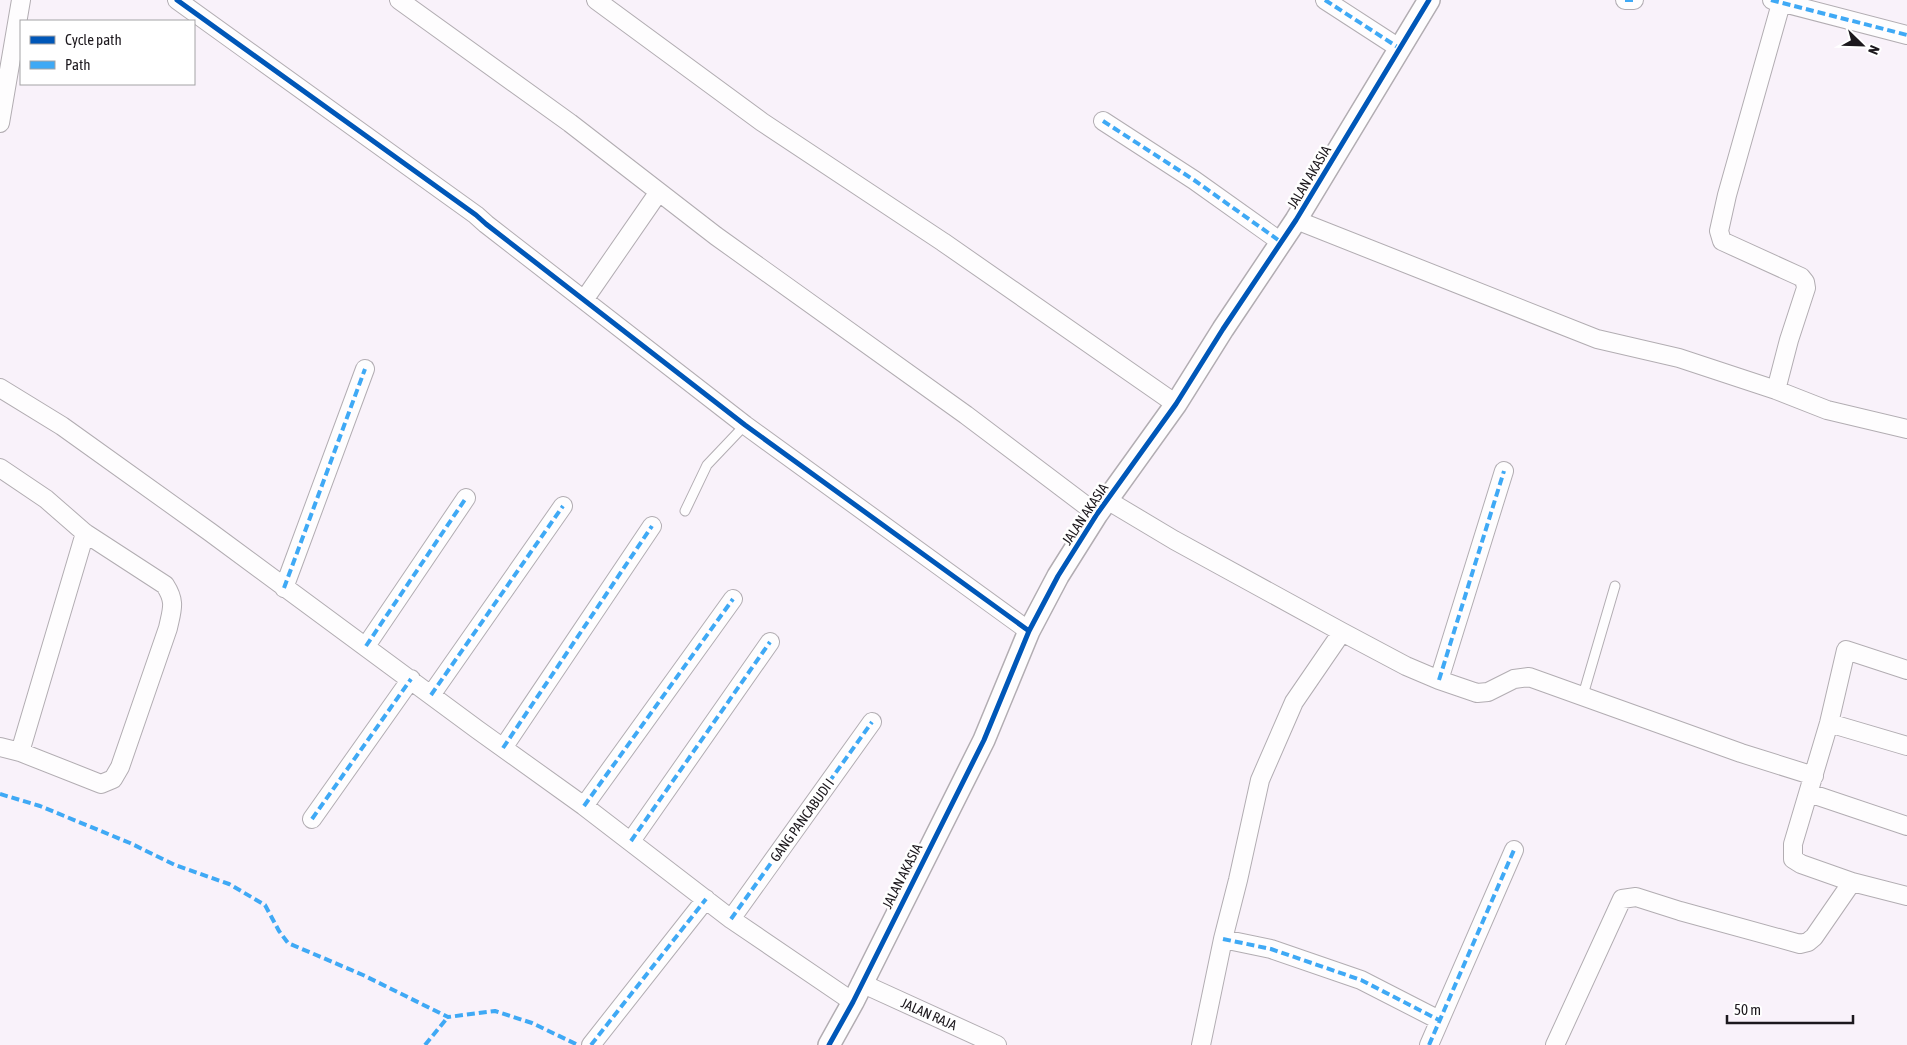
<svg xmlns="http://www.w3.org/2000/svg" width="1907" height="1045" viewBox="0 0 1907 1045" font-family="'Asap Condensed',sans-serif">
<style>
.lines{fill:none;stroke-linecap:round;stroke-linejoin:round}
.service-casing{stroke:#b2adb2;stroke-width:11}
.minor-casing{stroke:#b2adb2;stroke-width:20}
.tertiary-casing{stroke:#b2adb2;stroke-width:24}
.service{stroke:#fefdfe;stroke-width:9}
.minor{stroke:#fefdfe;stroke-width:18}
.tertiary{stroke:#fefdfe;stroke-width:21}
.quiet{stroke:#3fa9f5;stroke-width:4;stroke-dasharray:8 4;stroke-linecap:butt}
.cycleway-casing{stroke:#fff;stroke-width:8}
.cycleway{stroke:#0057b8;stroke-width:5}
.labels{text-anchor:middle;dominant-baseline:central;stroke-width:5;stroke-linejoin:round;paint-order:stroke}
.street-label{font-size:14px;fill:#1c181d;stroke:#fff}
</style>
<rect width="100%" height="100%" fill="#f9f2fa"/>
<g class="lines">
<g class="service-casing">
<path id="service" d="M685,511L707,465L745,425
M1583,695L1615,586"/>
</g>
<g class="minor-casing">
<path id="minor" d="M177,0L476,215L486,224L745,425L1029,631
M399,0L570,123L716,236L966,415L1097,514
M596,0L762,122L943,242L1176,404
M1325,0L1399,48
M1625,0H1634
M1772,0L1907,35
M1103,121L1194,180L1281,242
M0,123L21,0
M1296,220L1597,339L1679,358L1776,390L1827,410L1907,429
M584,300L658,193
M0,388L62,426L210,532L478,730L584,806L731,919L853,1002
M1776,390L1789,340L1806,288L1805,282L1801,277L1722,241L1719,231L1727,195L1782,0
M0,468L46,499L85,533L165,585C176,602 172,609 168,628L120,767L113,779L101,784L20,752L0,747
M1107,500L1174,540L1342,632L1406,666L1439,680L1477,693L1488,692L1514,679L1529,677L1741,753L1814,776
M284,588L365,369
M366,646L466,498
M1907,670L1846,650L1829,723L1793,844V859L1801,864L1852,882L1907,896
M1439,680L1504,471
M431,695L563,506
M1829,723L1907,746
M503,748L652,526
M20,752L85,533
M1809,793L1907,826
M584,806L733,599
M312,819L411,679
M631,841L770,642
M731,919L872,722
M1223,939L1271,949L1361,980L1439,1020
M861,983L997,1045
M591,1045L706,899
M1201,1045L1223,939L1238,880L1260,780L1294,702L1342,632
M1429,1045L1514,850
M1555,1045L1622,899L1636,897L1680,911L1800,944L1808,942L1814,937L1852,882"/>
</g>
<g class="tertiary-casing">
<path id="tertiary" d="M829,1045L853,1002L984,740L1029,631L1058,576L1097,514L1176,404L1223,329L1296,220L1429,0"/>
</g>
<use href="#service" class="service"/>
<use href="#minor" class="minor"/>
<use href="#tertiary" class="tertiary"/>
<path class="quiet" d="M1325,0L1399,48
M1625,0H1634
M1771,0L1907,35
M1103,121L1194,180L1281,242
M284,588L365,369
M366,646L466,498
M1439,680L1504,471
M431,695L563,506
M503,748L652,526
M0,794L40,806L130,843L175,865L229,884L265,905L279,931L288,943L363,975L448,1017L495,1011L532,1023L578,1045
M584,806L733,599
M312,819L411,679
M631,841L770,642
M731,919L872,722
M1223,939L1271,949L1361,980L1439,1020
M425,1045L448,1017
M591,1045L706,899
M1429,1045L1514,850"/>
<g class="cycleway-casing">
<path id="cycleway" d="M177,0L476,215L486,224L745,425L1029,631
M829,1045L853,1002L984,740L1029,631L1058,576L1097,514L1176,404L1223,329L1296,220L1429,0"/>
</g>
<use href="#cycleway" class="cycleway"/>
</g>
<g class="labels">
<g class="street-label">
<text transform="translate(1309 177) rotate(-59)">JALAN AKASIA</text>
<text transform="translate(1085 514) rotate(-56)">JALAN AKASIA</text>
<text transform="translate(802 820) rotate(-54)">GANG PANCABUDI I</text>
<text transform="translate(902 876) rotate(-63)">JALAN AKASIA</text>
<text transform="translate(929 1014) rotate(24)">JALAN RAJA</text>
</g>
</g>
<rect x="20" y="20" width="175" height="65" fill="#ffffff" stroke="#a4a3a5"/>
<rect x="30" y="36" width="25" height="8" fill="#0057b8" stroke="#a4a3a5"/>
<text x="65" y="45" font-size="15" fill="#1c181d">Cycle path</text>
<rect x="30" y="61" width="25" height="8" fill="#3fa9f5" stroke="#a4a3a5"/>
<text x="65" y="70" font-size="15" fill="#1c181d">Path</text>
<g transform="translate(1862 45) rotate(113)" stroke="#ffffff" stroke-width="4" paint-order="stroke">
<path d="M0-4L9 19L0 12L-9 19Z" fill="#1c181d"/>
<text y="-8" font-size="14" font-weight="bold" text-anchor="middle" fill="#1c181d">N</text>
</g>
<path d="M1727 1015v8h126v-8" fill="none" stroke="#1c181d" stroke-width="2.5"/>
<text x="1734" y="1015" font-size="15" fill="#1c181d" stroke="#ffffff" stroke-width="4" paint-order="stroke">50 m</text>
</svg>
